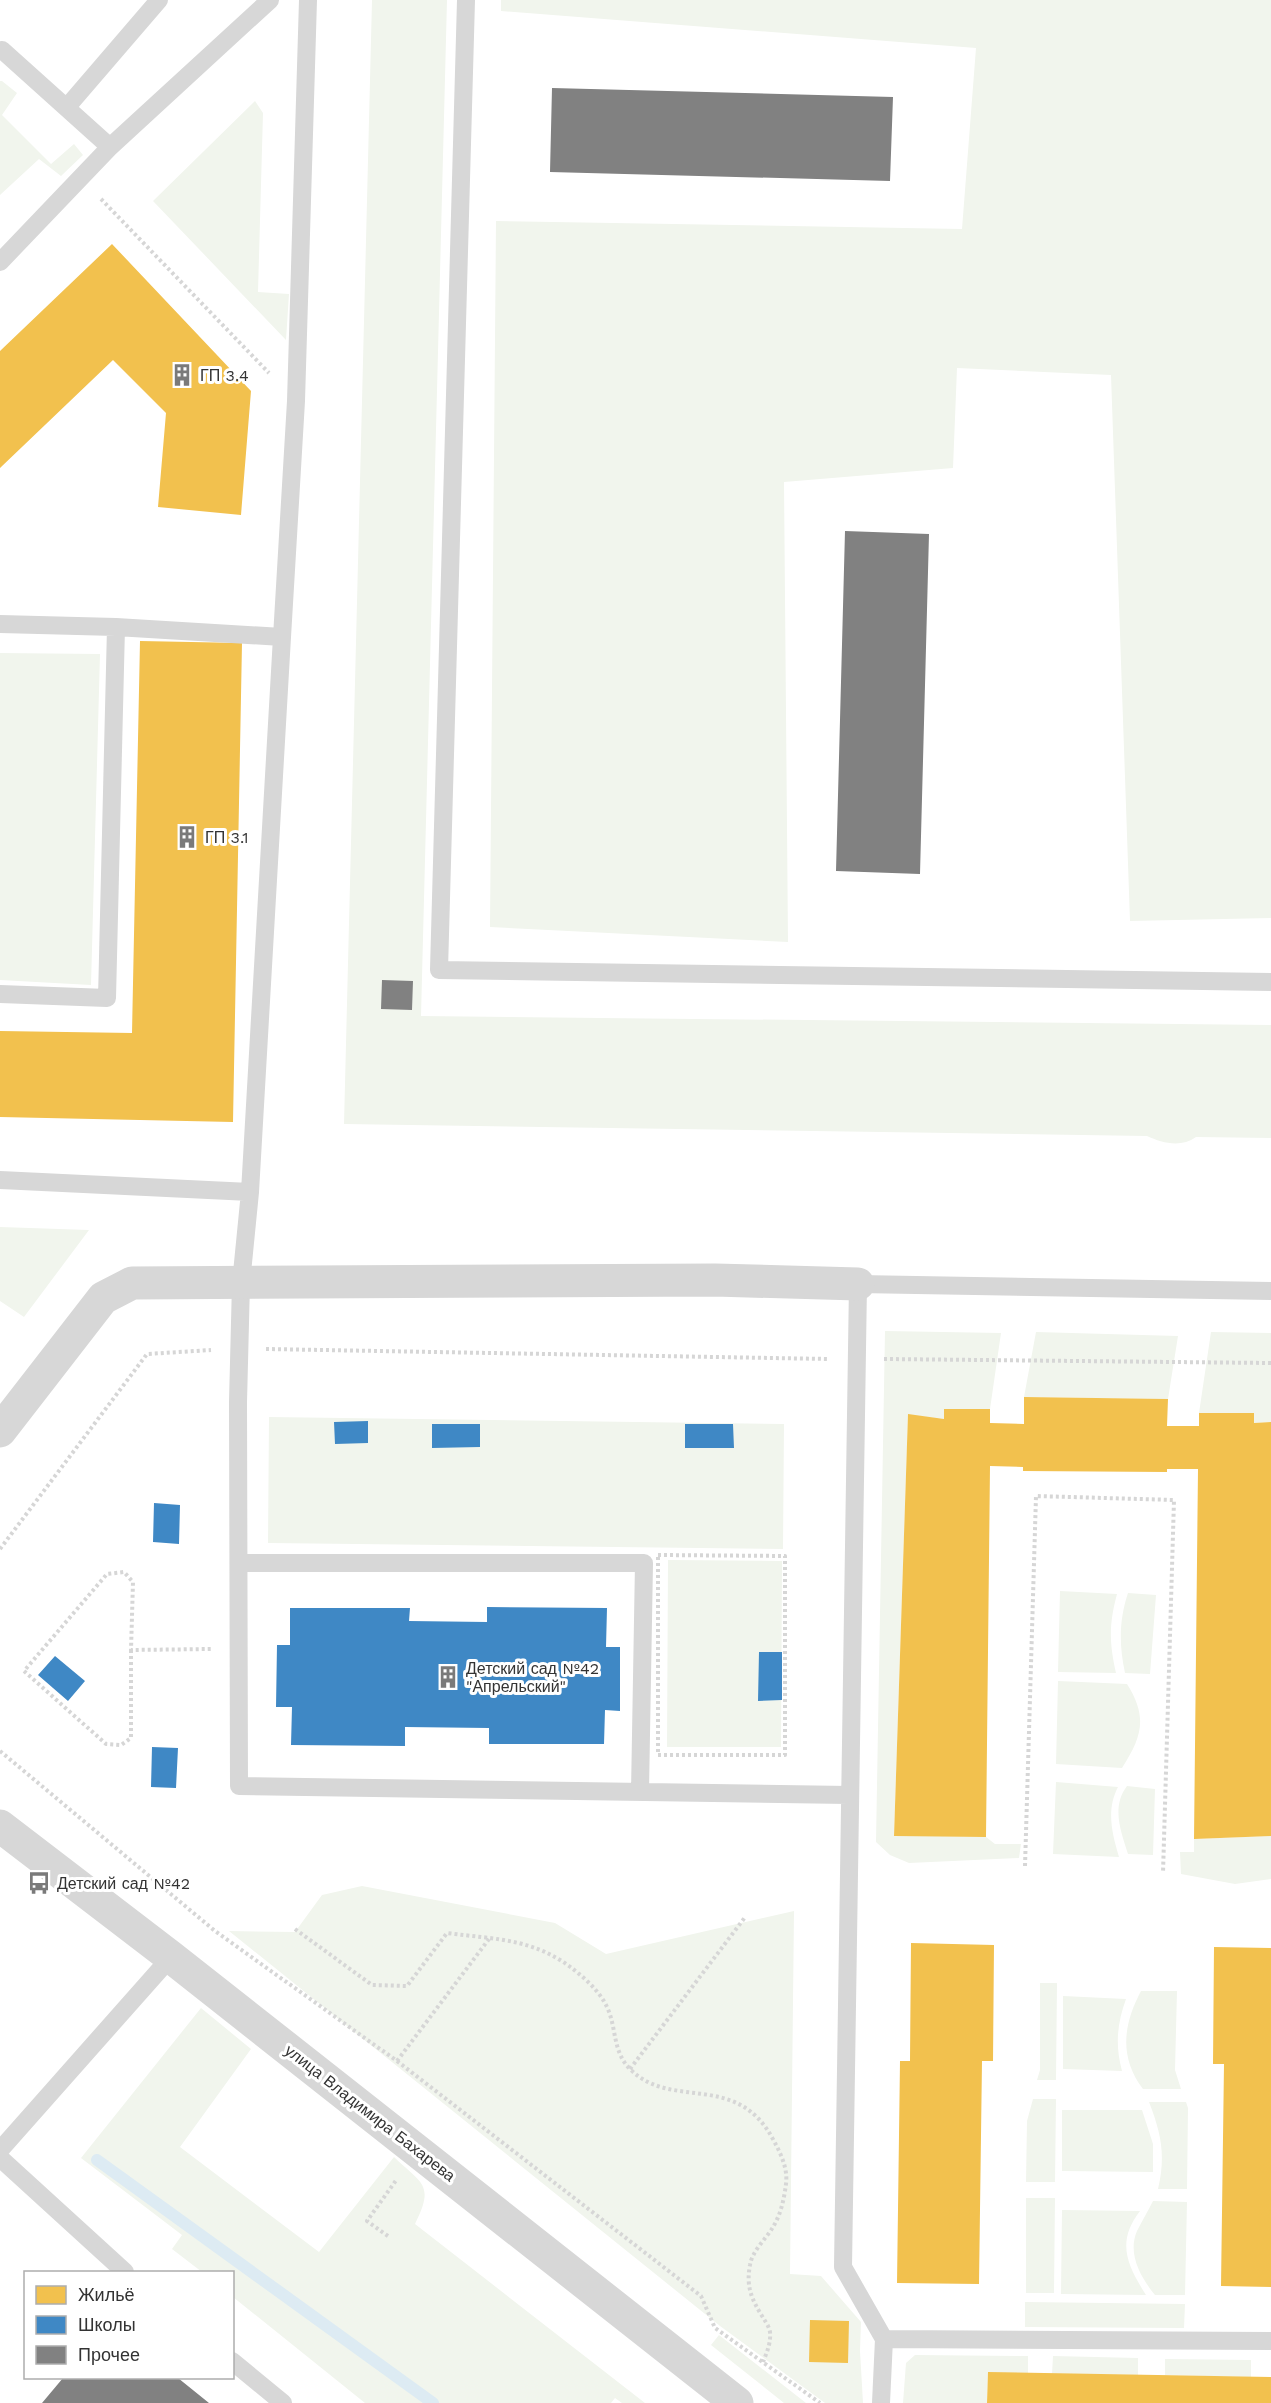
<svg xmlns="http://www.w3.org/2000/svg" width="1271" height="2403" viewBox="0 0 1271 2403" font-family="'Work Sans',sans-serif">
<style>
.green{fill:#f1f5ed}
.homes{fill:#f2c14e}
.schools{fill:#3f88c5}
.lines{fill:none;stroke-linecap:round;stroke-linejoin:round}
.stream{stroke:#ddebf3;stroke-width:12}
.building{fill:#818181}
.path{stroke:#d6d6d6;stroke-width:4;stroke-dasharray:3 3;stroke-linecap:butt}
.lane{stroke:#d7d7d7;stroke-width:18}
.street{stroke:#d7d7d7;stroke-width:33}
.labels{text-anchor:middle;dominant-baseline:central;stroke-width:6;stroke-linejoin:round;paint-order:stroke}
.poi-label{font-size:16px;fill:#333;stroke:#fff;text-anchor:start}
.street-label{font-size:16px;fill:#333;stroke:#fff}
</style>
<rect width="100%" height="100%" fill="#fff"/>
<path class="green" d="M372,0H447L421,1016L1271,1025V1138L1196,1137C1181,1148 1162,1143 1147,1136L344,1124Z
M501,0H1271V918L1130,921L1111,375L957,368L953,468L784,482L788,942L490,927L496,221L962,229L976,48L501,11Z
M0,81H2L17,93L2,115L51,164L74,144L83,155L61,176L39,159L0,195Z
M255,101L263,113L258,292L289,294L286,340L153,201Z
M0,653L100,654L91,985L0,980Z
M0,1227L89,1230L24,1317L0,1301Z
M885,1331L1001,1333L990,1409H944V1419L908,1415L894,1835L986,1837L995,1844H1021L1019,1858L909,1863L890,1855L876,1842Z
M1036,1332L1178,1336L1168,1399L1024,1397Z
M1211,1332L1271,1333V1422L1254,1423L1199,1413Z
M269,1417L784,1424L783,1549L268,1543Z
M668,1560L782,1561L781,1747H667Z
M1060,1591L1117,1594C1109,1624 1109,1642 1116,1673L1058,1672Z
M1128,1593L1156,1595L1150,1674L1125,1673C1119,1645 1119,1620 1128,1593Z
M1058,1681L1127,1684C1148,1717 1142,1737 1122,1768L1056,1764Z
M1056,1782L1118,1787C1106,1810 1112,1833 1119,1857L1053,1854Z
M1127,1786L1155,1789L1153,1855L1128,1854C1121,1832 1111,1807 1127,1786Z
M1271,1836V1879L1235,1884L1181,1874L1180,1852H1194V1839Z
M362,1886L555,1923L606,1954L794,1911L790,2274L821,2276L861,2322L860,2351L863,2403H825L720,2326L229,1931L295,1932L322,1895Z
M1040,1983H1057L1056,2080H1037L1040,2070Z
M1141,1991H1177L1175,2070L1181,2089H1143C1119,2057 1123,2025 1141,1991Z
M1063,1996L1126,1999C1117,2024 1115,2045 1122,2071L1063,2069Z
M201,2008L251,2049L180,2147L319,2252L394,2157C422,2184 435,2184 415,2224L645,2403H622L615,2398L611,2403H365L233,2297L232,2272H202L172,2249L182,2235L81,2158Z
M1033,2099H1056L1055,2182H1026L1027,2121Z
M1149,2102H1186L1188,2108L1187,2189H1158C1166,2155 1161,2133 1149,2102Z
M1062,2110H1142L1153,2144V2172L1062,2171Z
M1026,2198H1055L1054,2293H1026Z
M1153,2201L1187,2202L1185,2295H1155C1141,2278 1127,2254 1137,2231C1142,2221 1148,2211 1153,2201Z
M1062,2210L1140,2211C1116,2242 1127,2265 1146,2295L1061,2294Z
M1025,2302L1185,2304L1184,2328L1025,2327Z
M719,2335L806,2403H784L711,2345Z
M915,2355L1028,2356V2373H988L987,2403H903L906,2363Z
M1053,2356L1138,2358V2375L1052,2374Z
M1165,2359L1251,2360V2377L1165,2375Z"/>
<path class="homes" d="M112,244L251,391L241,515L158,507L166,413L113,360L0,468V351Z
M140,641L242,643L233,1122L0,1117V1031L132,1033Z
M1024,1397L1168,1399L1167,1426H1199V1413H1254V1423L1271,1422V1836L1194,1839L1198,1469H1167V1472L1023,1471V1467L990,1466L986,1837L894,1836L908,1414L944,1419V1409H990V1423L1024,1424Z
M911,1943L994,1945L993,2061H982L979,2284L897,2283L900,2061H910Z
M1214,1947L1271,1948V2287L1221,2286L1224,2064H1213Z
M810,2320L849,2321L848,2363L809,2362Z
M988,2372L1271,2377V2403H987Z"/>
<path class="schools" d="M368,1421V1443L335,1444L334,1422Z
M432,1424H480V1447L432,1448Z
M685,1424H733L734,1448H685Z
M154,1503L180,1505L179,1544L153,1542Z
M487,1607L607,1608L606,1647H620V1711L605,1710L604,1744H489V1728L405,1727V1746L291,1745L292,1707H276L277,1645H290V1608H410L409,1621L487,1622Z
M759,1652H782V1700L758,1701Z
M55,1656L85,1681L68,1701L38,1675Z
M152,1747L178,1748L176,1788L151,1787Z"/>
<g class="lines">
<path class="stream" d="M97,2160L433,2403"/>
</g>
<path class="building" d="M552,88L893,97L890,181L550,172Z
M845,531L929,534L920,874L836,871Z
M382,980L413,981L412,1010L381,1009Z
M63,2378H178L209,2403H42Z"/>
<g class="lines">
<path class="path" d="M101,199L269,373
M266,1349L828,1359
M884,1359L1271,1363
M0,1549L147,1354L211,1350
M658,1555L785,1556V1755H658Z
M131,1650V1738L121,1745L106,1744L24,1671L107,1574L124,1572L133,1582L131,1650L211,1649
M0,1751L215,1931L397,2061L701,2296L715,2328L820,2403
M1025,1866L1036,1496L1174,1500L1163,1873
M295,1929L372,1985L407,1986L447,1933C499,1940 536,1938 578,1973C590,1983 601,1994 607,2007C617,2028 612,2052 631,2070C673,2111 737,2070 774,2141C781,2154 788,2169 786,2184C784,2199 781,2214 773,2227C766,2239 752,2251 750,2265C746,2286 751,2298 762,2316C765,2321 769,2326 770,2332C771,2343 767,2352 763,2362
M397,2061L489,1939
M630,2069L746,1916
M388,2236L367,2221L397,2179"/>
<path class="lane" d="M466,0L439,970L1271,982
M2,50L110,147
M67,107L159,0
M0,262L110,147L270,0
M0,624L116,627
M282,637L296,401L308,0
M0,994L107,998L116,627L282,637L250,1192L241,1283L238,1402L239,1786L849,1795
M0,1180L250,1192
M239,1563H644L640,1792
M0,2150L171,1957
M0,2158L125,2272
M884,2339L843,2267L858,1284L1271,1291
M232,2361L283,2403
M881,2403L884,2339L1271,2341"/>
<path class="street" d="M0,1431L103,1298L132,1283L715,1280L858,1284
M0,1826L171,1957L737,2403"/>
</g>
<defs>
<g id="building-bare" transform="scale(1.8)"><path d="M-4-6H4V6H1V3H-1V6H-4ZM-2.5-4.3h1.7v1.8h-1.7ZM.8-4.3h1.7v1.8H.8ZM-2.5-1h1.7V.8h-1.7ZM.8-1h1.7V.8H.8Z" fill="#7a7a7a" stroke="#fff" stroke-width="2.5" paint-order="stroke"/></g>
<g id="bus-bare" transform="scale(1.8)"><path d="M-5-6H5V4H4V6H2V4H-2V6H-4V4H-5ZM-3.5-4V0h7V-4ZM-3.5 1.2v1.5H-2V1.2ZM2 1.2v1.5H3.5V1.2Z" fill="#7a7a7a" stroke="#fff" stroke-width="2.5" paint-order="stroke"/></g>
</defs>
<g fill-rule="evenodd">
<use href="#building-bare" x="182" y="375"/>
<use href="#building-bare" x="187" y="837"/>
<use href="#building-bare" x="448" y="1677"/>
<use href="#bus-bare" x="39" y="1883"/>
</g>
<g class="labels">
<g class="poi-label">
<text x="200" y="375">ГП 3.4</text>
<text x="205" y="837">ГП 3.1</text>
<text x="466" y="1668">Детский сад №42<tspan x="466" dy="18">"Апрельский"</tspan></text>
<text x="57" y="1883">Детский сад №42</text>
</g>
<g class="street-label">
<text transform="translate(370 2113) rotate(38)">улица Владимира Бахарева</text>
</g>
</g>
<rect x="24" y="2271" width="210" height="108" fill="#ffffff" stroke="#adadad" stroke-width="1.5"/>
<rect x="36" y="2286" width="30" height="18" fill="#f2c14e" stroke="#adadad" stroke-width="1.5"/>
<text x="78" y="2301" font-size="18" fill="#333333">Жильё</text>
<rect x="36" y="2316" width="30" height="18" fill="#3f88c5" stroke="#adadad" stroke-width="1.5"/>
<text x="78" y="2331" font-size="18" fill="#333333">Школы</text>
<rect x="36" y="2346" width="30" height="18" fill="#818181" stroke="#adadad" stroke-width="1.5"/>
<text x="78" y="2361" font-size="18" fill="#333333">Прочее</text>
</svg>
